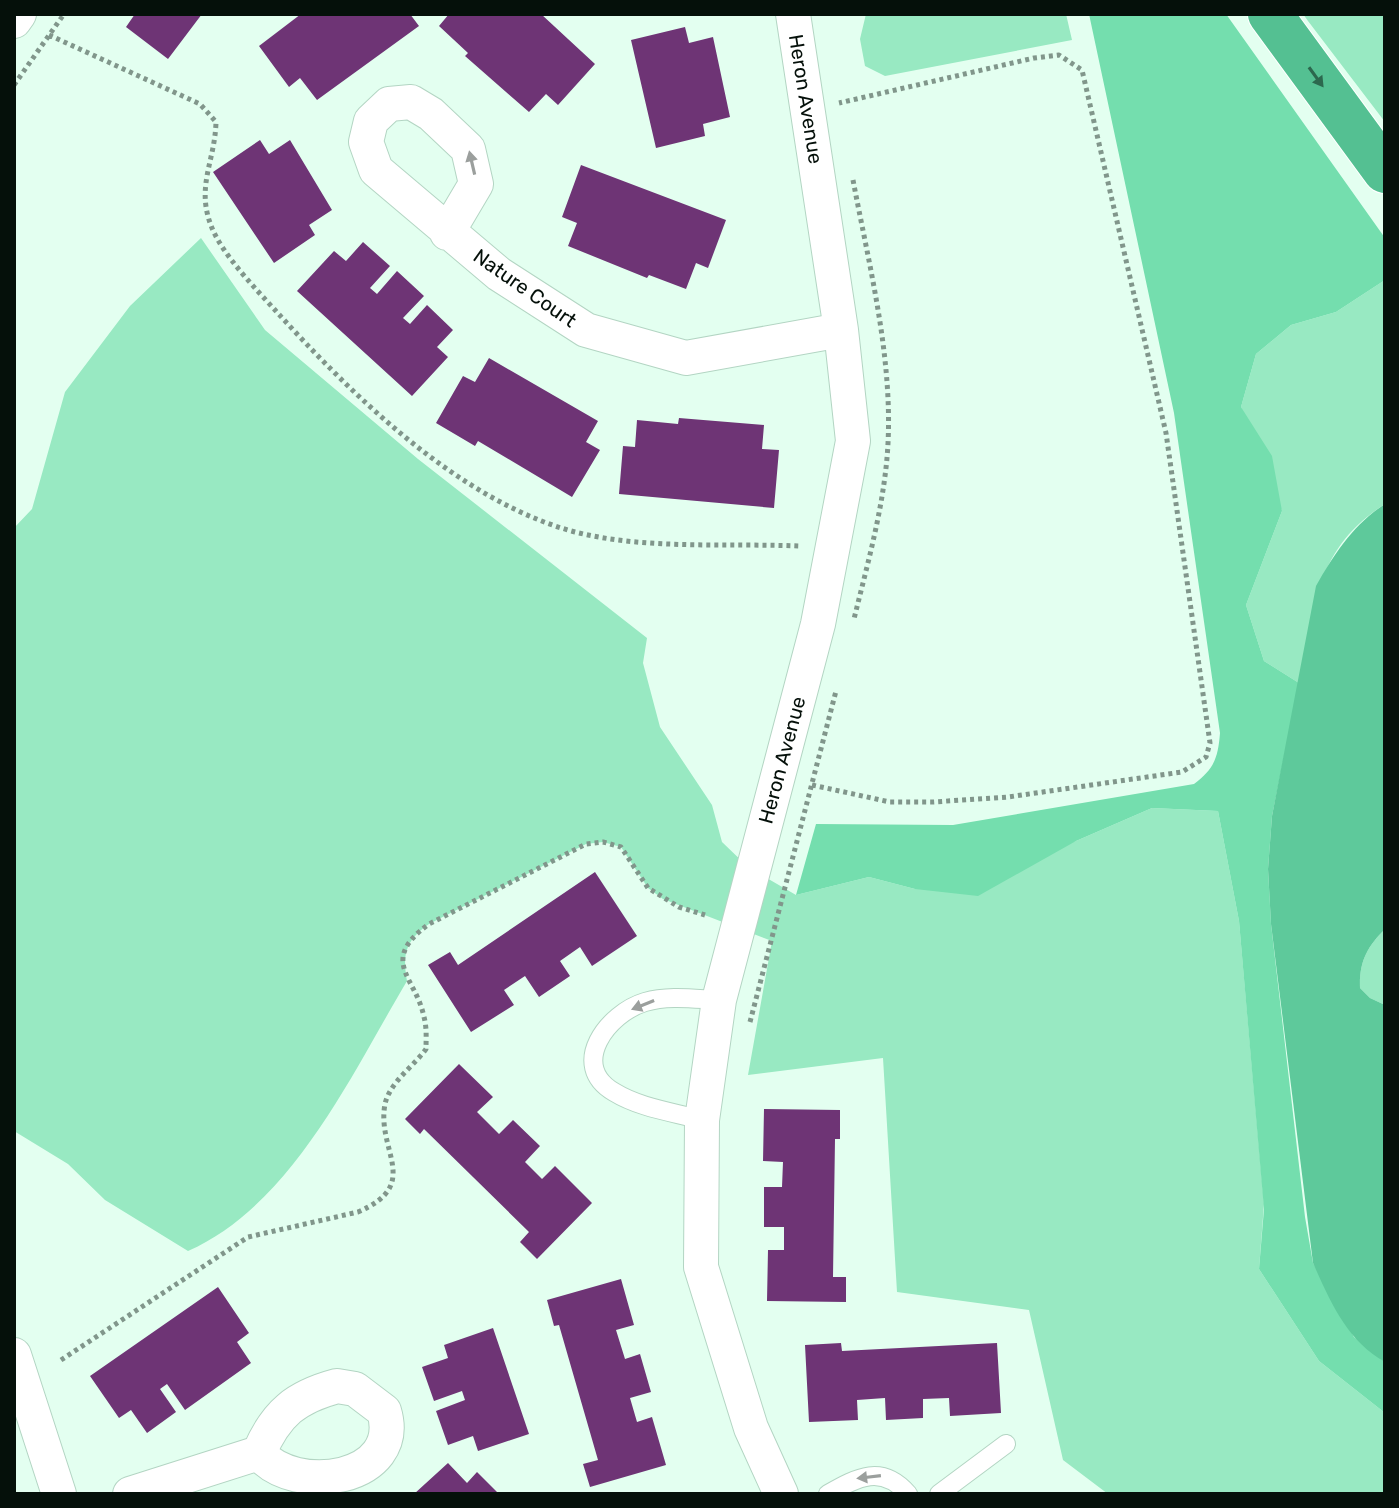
<svg xmlns="http://www.w3.org/2000/svg" width="1399" height="1508" viewBox="0 0 1399 1508" font-family="Rubik,sans-serif">
<style>
.green{fill:#98e9c2}
.forest{fill:#74deae}
.water{fill:#5ec99b}
.building{fill:#6e3475}
.lines{fill:none;stroke-linecap:round;stroke-linejoin:round}
.service-casing{stroke:#b3d5c3;stroke-width:20}
.minor-casing{stroke:#b3d5c3;stroke-width:36}
.motorway-casing{stroke:#fff;stroke-width:46}
.path{stroke:#81968b;stroke-width:5;stroke-dasharray:4 4;stroke-linecap:butt}
.service{stroke:#fff;stroke-width:18}
.minor{stroke:#fff;stroke-width:34}
.motorway{stroke:#54c092;stroke-width:44}
.oneway{fill:#2c684e}
.oneway2{fill:#9b9f9d}
.labels{text-anchor:middle;dominant-baseline:central;stroke-width:8;stroke-linejoin:round;paint-order:stroke}
.street-label{font-size:20px;fill:#05100a;stroke:#fff}
</style>
<rect width="100%" height="100%" fill="#e3fff0"/>
<path class="green" d="M866,14H1066L1072,40L885,76L865,66L860,39Z
M1303,14H1385V122L1308,21Z
M201,238L265,330L418,459L647,638L643,663L660,727L712,805L722,842L748,867L796,895L869,877L915,889L1076,841L1152,808L1218,811L1239,921L1264,1204L1259,1269L1319,1361L1385,1413V1494H1108L1063,1460L1029,1310L897,1292L883,1058L748,1075L772,941L663,899L648,888L621,847L603,842L586,844L429,924C406,940 402,954 407,981C351,1075 292,1205 188,1251L105,1200L68,1164L14,1131V528L32,509L65,392L130,306Z
M1385,280V504C1315,548 1313,610 1299,683L1264,661L1246,605L1282,511L1241,407L1256,354L1291,325L1336,312Z
M1385,929V1005L1370,998L1360,988C1359,962 1367,947 1385,929Z"/>
<path class="forest" d="M1089,14H1226L1385,238V280L1336,312L1291,325L1256,354L1241,407L1272,456L1282,511L1246,605L1264,661L1299,683L1272,816L1268,869L1271,924L1305,1217L1313,1263L1354,1337L1385,1362V1413L1319,1361L1259,1269L1264,1209L1239,921L1218,811L1152,808L1076,841L978,896L915,889L869,877L796,895L816,824L953,825L1194,784C1214,769 1218,758 1220,733L1174,413Z"/>
<path class="water" d="M1385,504V929C1367,947 1359,962 1360,988L1370,998L1385,1005V1362C1347,1341 1330,1301 1313,1263L1271,924L1268,869L1272,816L1316,586C1334,554 1354,524 1385,504Z"/>
<path class="building" d="M135,14H202L168,59L126,27Z
M301,14H410L419,26L317,100L300,78L289,87L259,46Z
M449,14H541L595,64L558,105L546,94L529,112L465,56L468,53L439,26Z
M685,27L689,43L713,37L730,117L703,124L705,136L656,148L631,40Z
M260,140L269,154L290,140L332,210L309,225L315,235L274,263L213,172Z
M581,165L726,220L708,268L696,263L686,289L649,275L647,278L568,246L577,223L562,217Z
M363,242L390,266L370,288L377,294L397,271L424,296L403,318L410,324L427,305L453,330L437,347L448,357L412,396L297,291L334,251L346,261Z
M489,358L598,421L586,442L600,450L572,497L478,441L475,446L436,423L463,376L475,382Z
M679,418L764,425L762,449L779,450L774,508L619,494L623,446L635,447L637,420L678,424Z
M595,872L637,936L592,966L580,947L560,961L570,976L539,997L525,976L504,990L514,1005L471,1032L428,965L450,952L458,965Z
M459,1064L493,1097L477,1112L499,1134L513,1120L540,1146L525,1162L542,1179L555,1166L592,1203L537,1259L520,1242L529,1232L424,1129L420,1134L405,1119Z
M764,1109L840,1110V1139H835L833,1277H846V1302L767,1301L768,1250H784V1227H764V1187H782L783,1162L763,1161Z
M621,1279L634,1325L616,1330L625,1359L640,1354L651,1392L630,1398L637,1422L652,1417L666,1465L590,1487L583,1464L598,1460L559,1325L554,1326L547,1300Z
M218,1287L249,1333L237,1342L251,1363L185,1410L167,1384L160,1389L176,1412L147,1433L131,1410L119,1418L90,1376Z
M493,1328L529,1434L478,1451L473,1436L448,1445L436,1411L465,1400L462,1391L434,1401L422,1367L448,1358L444,1345Z
M841,1343L842,1351L997,1343L1001,1413L950,1416L949,1398L923,1399V1418L886,1420L885,1398L857,1400L858,1420L809,1422L805,1345Z
M448,1463L467,1483L477,1472L499,1494H414Z"/>
<g class="lines">
<g class="service-casing">
<path id="service" d="M702,1120C673,1112 640,1108 614,1092C568,1065 608,1013 645,1002C669,995 695,999 719,1000
M828,1494C858,1477 882,1464 908,1494
M939,1494L1006,1444"/>
</g>
<g class="minor-casing">
<path id="minor" d="M14,21L19,14
M447,233L476,184L468,149L431,114L411,102L389,104L371,121L366,142L376,170L499,274L586,330L686,358L841,330
M14,1355L59,1494
M337,1386L355,1389L384,1411C405,1480 295,1497 259,1453C276,1413 296,1397 337,1386Z
M130,1494L259,1453
M781,1494L751,1428L701,1267L702,1120L719,1000L818,624L853,441L841,330L793,14"/>
</g>
<g class="motorway-casing">
<path id="motorway" d="M1270,14L1385,171"/>
</g>
<path class="path" d="M49,35L200,104L216,122C215,162 195,187 212,228C223,255 255,288 275,310C353,396 459,501 575,532C646,550 727,543 799,546
M14,85L64,14
M853,180C870,270 895,366 887,458C882,513 867,566 854,619
M812,785L890,802H933L1008,797L1182,772L1206,757L1210,743L1166,433L1082,70L1059,55L1034,58L839,103
M750,1022L836,691
M61,1360L248,1237L358,1212C423,1184 376,1151 385,1104C390,1082 413,1067 426,1049C426,1039 427,1028 424,1017C416,977 378,961 429,924L586,844L603,842L621,847L648,888L679,907L705,915"/>
<use href="#service" class="service"/>
<use href="#minor" class="minor"/>
<use href="#motorway" class="motorway"/>
</g>
<defs><path id="oneway-solid" d="M-6-.8H1V-3.2L6.5 0L1 3.2V.8H-6Z" transform="scale(2)"/></defs>
<use class="oneway" href="#oneway-solid" transform="translate(1316 77) rotate(54)"/>
<g class="oneway2">
<use href="#oneway-solid" transform="translate(472 163) rotate(-103)"/>
<use href="#oneway-solid" transform="translate(643 1005) rotate(158)"/>
<use href="#oneway-solid" transform="translate(869 1477) rotate(173)"/>
</g>
<g class="labels">
<g class="street-label">
<text transform="translate(806 99) rotate(81)">Heron Avenue</text>
<text transform="translate(525 288) rotate(35)">Nature Court</text>
<text transform="translate(782 760) rotate(-75)">Heron Avenue</text>
</g>
</g>
<rect width="1399" height="1508" fill="none" stroke="#05100a" stroke-width="32"/>
</svg>
